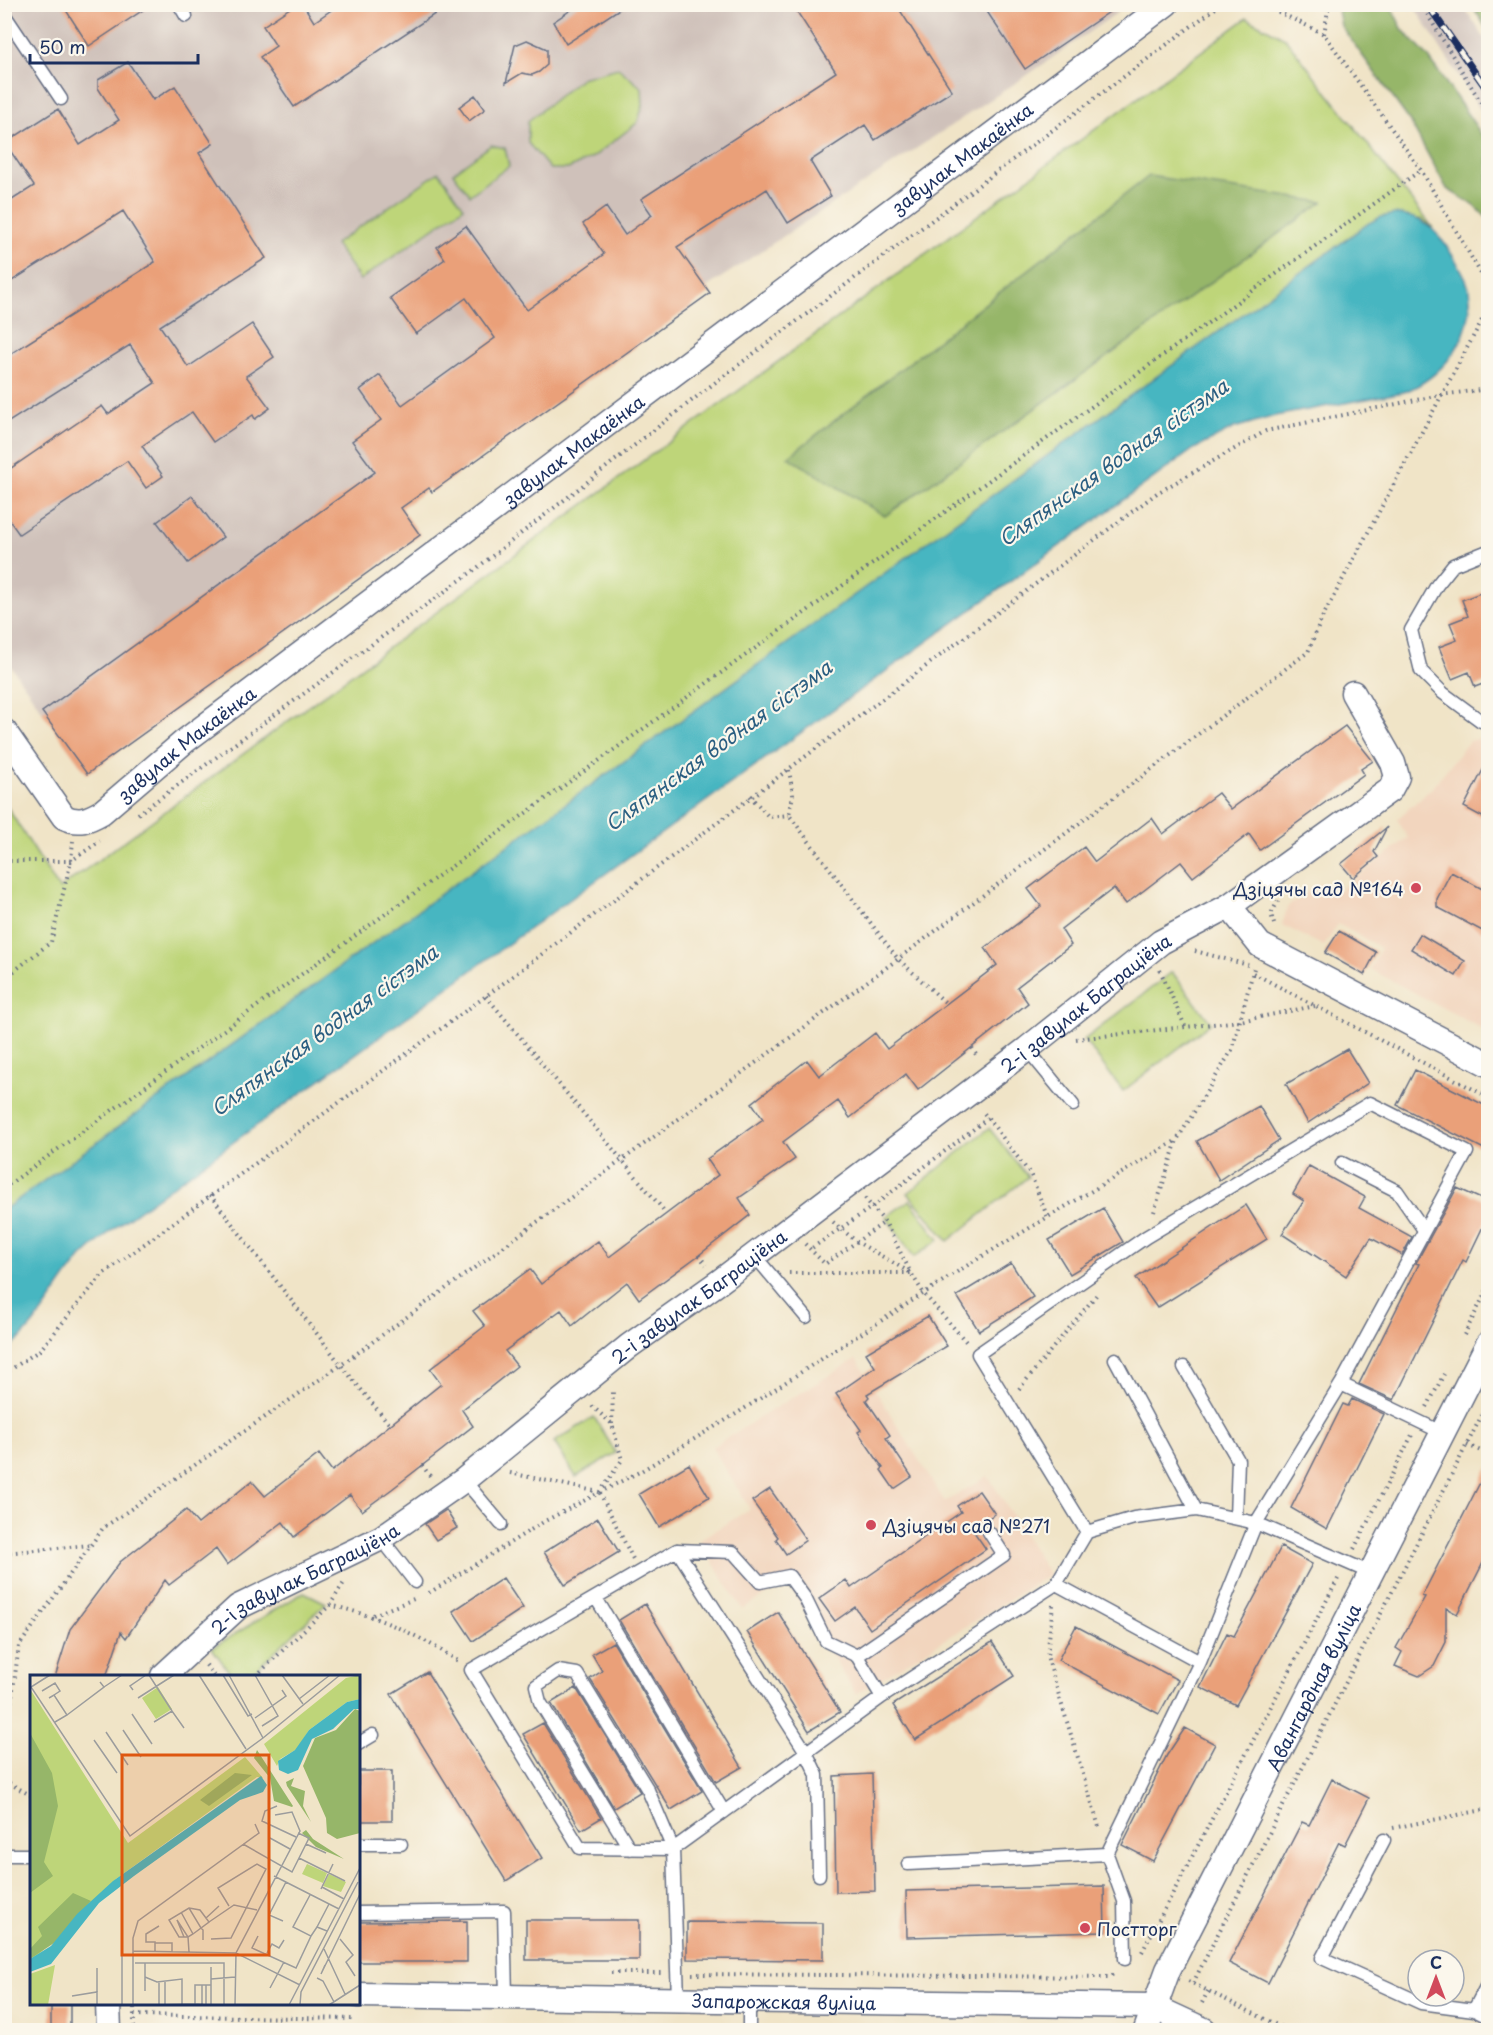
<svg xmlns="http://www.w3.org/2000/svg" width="1493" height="2035" viewBox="0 0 1493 2035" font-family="'Playpen Sans',sans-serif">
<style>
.built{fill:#f2d5be}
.industrial{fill:#cfc1ba}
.green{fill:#bed579;stroke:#6c826c;stroke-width:1.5}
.forest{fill:#96b669;stroke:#587264;stroke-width:1.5}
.water{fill:#47b6c1;stroke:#317290;stroke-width:1.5}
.building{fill:#eaa079}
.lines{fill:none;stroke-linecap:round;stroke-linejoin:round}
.lane-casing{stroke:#666e83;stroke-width:15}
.street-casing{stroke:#666e83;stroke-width:27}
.path{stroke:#666e83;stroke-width:4;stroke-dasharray:1.5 4.5;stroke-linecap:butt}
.lane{stroke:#fff;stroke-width:12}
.street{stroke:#fff;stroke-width:24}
.rail-casing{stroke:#1b2f5e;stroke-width:7}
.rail{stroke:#fbf7ec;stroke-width:4.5;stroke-dasharray:14;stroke-linecap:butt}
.poi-dot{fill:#d1495b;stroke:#fbf7ec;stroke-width:2}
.labels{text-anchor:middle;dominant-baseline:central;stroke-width:4.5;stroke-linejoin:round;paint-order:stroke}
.street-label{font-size:18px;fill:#1b2f5e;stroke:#fbf7ec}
.poi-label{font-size:18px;fill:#1b2f5e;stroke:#fbf7ec;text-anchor:start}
.water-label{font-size:20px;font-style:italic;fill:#2a5e81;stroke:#fbf7ec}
.inset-road{fill:none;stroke:#9b9c9d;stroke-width:1.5}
.view{fill:#de5710;fill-opacity:0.15;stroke:#de5710;stroke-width:3}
.inset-edge{fill:none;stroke:#1b2f5e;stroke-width:3}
</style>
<rect width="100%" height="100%" fill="#fbf7ec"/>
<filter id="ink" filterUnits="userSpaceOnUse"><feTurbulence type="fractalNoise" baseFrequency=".0167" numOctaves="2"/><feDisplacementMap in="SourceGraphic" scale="12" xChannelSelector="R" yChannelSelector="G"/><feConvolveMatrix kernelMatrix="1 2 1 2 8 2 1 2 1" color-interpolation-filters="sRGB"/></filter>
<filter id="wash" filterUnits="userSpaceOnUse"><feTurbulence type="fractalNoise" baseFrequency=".008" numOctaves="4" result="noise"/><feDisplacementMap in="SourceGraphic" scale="24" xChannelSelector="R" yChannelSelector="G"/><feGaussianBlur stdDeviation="1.35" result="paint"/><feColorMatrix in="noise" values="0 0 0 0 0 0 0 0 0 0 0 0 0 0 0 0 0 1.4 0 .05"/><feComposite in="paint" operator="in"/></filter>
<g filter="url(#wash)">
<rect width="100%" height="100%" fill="#f0e4c7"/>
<path class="built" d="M1488,737V1032L1370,969L1381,948L1338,924L1324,946L1282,925L1288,906L1319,884L1338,891L1408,838L1397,819L1431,789L1469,741Z
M856,1359L945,1502L988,1476L1049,1575L856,1694L787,1582L742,1609L699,1540L750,1509L712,1447Z"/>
<path class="industrial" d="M4,5H1128L1026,76L707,287L715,299L710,293L432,492L429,488L401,508L420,535L87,774L5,658Z
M1413,5H1463L1488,44V122Z"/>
<path class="green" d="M1247,18L1285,38L1433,228L1421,219L1369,223L5,1209L4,802L59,889Z
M618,68L642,88L643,106L637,123L593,157L568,169H550L528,143V121L581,78Z
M491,145L505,148L509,166L470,195L453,173Z
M439,172L464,207L360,280L335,244Z
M1172,972L1211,1023L1123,1091L1084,1040Z
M989,1128L1028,1177L948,1241L908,1193Z
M910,1200L939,1240L914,1257L886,1217Z
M594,1417L616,1453L576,1477L554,1442Z
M304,1592L326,1603L249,1676H232L212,1648Z"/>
<path class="forest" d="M1337,5H1390L1403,30L1429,58L1488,144V219L1475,206L1447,189L1409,120L1341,26Z
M1472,5H1488V31Z
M1149,176L1323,202L885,516L788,457Z"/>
<path class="water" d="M1394,214C1421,216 1435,228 1449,250C1459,265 1470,281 1470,300C1471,342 1440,378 1404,392L1275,416L1234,428L1194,449L116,1227C104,1237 92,1247 81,1258C54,1290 39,1326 5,1352V1209L1369,223L1381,217Z"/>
<g id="blocks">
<path class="building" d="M62,4H152L89,46Z
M296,4H303L314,22L340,4H450L294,107L260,57L276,46L263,26Z
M580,4H627L566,44L553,22Z
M792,4H896L952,91L875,140L865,125L810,161L831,196L788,223L767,189L677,247L710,293L432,492L429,488L401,508L420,535L87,774L42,712L375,472L352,441L381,420L360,390L380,375L402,405L495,338L466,298L416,334L390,298L445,259L437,247L466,226L527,310L604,254L583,224L606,207L625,235L652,215L641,199L836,72Z
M982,4H1121L1025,69Z
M527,40L547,49V65L539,72L532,75L522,73L506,83L515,45Z
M128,62L153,100L175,86L213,144L199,153L266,258L160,326L188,367L252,324L274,357L246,376L270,408L255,419L253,415L213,442L192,412L142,446L163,476L146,488L127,461L19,534L4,513V473L102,406L108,414L155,383L130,345L4,425V358L155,262L123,211L4,286V205L34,186L5,143L58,109L80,145L119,120L98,88V80Z
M475,95L485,109L469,121L459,107Z
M192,496L223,537L188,563L157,522Z
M1488,590V682L1475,687L1469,672L1452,679L1439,647L1457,640L1450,623L1468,616L1462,600Z
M1345,726L1373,761L1361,769L1364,774L1260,850L1249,834L1193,877L1181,862L1126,904L1114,888L1061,929L1071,945L1017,987L1028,1003L918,1090L906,1074L850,1118L838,1101L783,1142L795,1159L739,1198L750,1215L699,1255L639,1299L627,1282L572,1326L561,1310L505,1351L517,1366L462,1410L473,1426L392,1489L362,1511L350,1495L294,1537L283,1522L227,1565L216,1549L169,1585L165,1580L126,1638L121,1632L106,1677H55L70,1629L120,1562L186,1510L198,1524L252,1481L265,1496L319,1454L332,1471L441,1384L430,1369L485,1326L473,1311L530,1269L541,1284L598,1241L609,1257L718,1175L707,1159L763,1119L752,1103L807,1060L819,1076L875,1033L887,1049L997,965L985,948L1041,906L1028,889L1084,847L1095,862L1152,818L1163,834L1218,793L1231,809Z
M1488,760V820L1464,807Z
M1387,827L1374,852L1378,857L1353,878L1341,864Z
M1451,872L1488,892V934L1437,907V899Z
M1339,931L1376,952L1364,975L1325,953Z
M1420,934L1465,961L1456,976L1411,949Z
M1347,1049L1368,1083L1308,1123L1286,1084Z
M1415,1070L1488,1107V1151L1397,1105Z
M1259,1106L1279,1140L1219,1180L1197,1141Z
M1309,1166L1365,1197L1359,1208L1412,1237L1402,1255L1371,1238L1346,1276L1282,1234L1304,1201L1293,1194Z
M1457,1188L1488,1202V1216L1466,1262L1463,1260L1394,1400L1359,1384L1419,1264L1416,1263Z
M1246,1205L1267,1239L1157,1308L1136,1278Z
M1103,1208L1123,1242L1070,1274L1049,1240Z
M1011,1263L1033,1297L979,1331L957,1296Z
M928,1316L947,1346L867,1394L869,1397L866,1400L890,1435L886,1438L912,1477L894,1489L881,1470L883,1468L858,1432L861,1430L836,1394L875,1367L866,1353Z
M1352,1399L1384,1414L1327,1529L1291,1508L1343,1404L1348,1406Z
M689,1464L709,1497L659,1527L639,1494Z
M1488,1467V1553L1457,1614L1446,1608V1642L1434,1666L1419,1676L1395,1666L1402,1652L1396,1648L1425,1597L1422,1596Z
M770,1489L806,1540L786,1554L776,1539L778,1537L752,1501Z
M979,1491L995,1514L972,1529L986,1549L870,1629L855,1607L835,1621L819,1599L846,1580L851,1588L961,1512L957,1506Z
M446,1510L457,1528L436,1540L425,1524Z
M598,1518L619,1552L565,1585L544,1552Z
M1281,1547L1312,1564L1236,1705L1200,1687L1227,1633L1234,1636Z
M503,1578L523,1608L473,1641L453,1611Z
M645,1604L742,1767L716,1782L619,1620Z
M778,1612L840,1712L809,1731L747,1632Z
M1076,1626L1178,1680L1159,1714L1058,1660Z
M613,1642L702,1791L671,1810L590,1679L602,1671L592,1654Z
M992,1642L1014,1676L915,1740L893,1705Z
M427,1672L542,1858L506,1881L391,1694Z
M576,1688L640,1792L614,1808L551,1703Z
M543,1723L601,1818L581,1830L523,1734Z
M1185,1728L1215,1744L1153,1861L1122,1845L1167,1755Z
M358,1771H392V1821H358Z
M872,1774L875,1891L836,1892L834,1776Z
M1332,1779L1369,1798L1345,1845L1339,1842L1268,1983L1229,1963L1302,1822L1309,1825Z
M1104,1886L1105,1932L907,1937L906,1891Z
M526,1920H639V1960H526Z
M467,1921V1962H358V1922Z
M687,1922L823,1923V1960L687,1959Z
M51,2004H70V2031H51Z"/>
</g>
</g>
<g filter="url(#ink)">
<use href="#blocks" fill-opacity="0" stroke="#666e83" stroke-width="1.5"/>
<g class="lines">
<g class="lane-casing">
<path id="lane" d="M179,4L186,16
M4,14L61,99
M1488,551L1453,565L1437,585L1411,630L1421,671L1443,693L1481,721L1488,720
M1027,1049L1073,1105
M1342,1163L1397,1191L1424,1230
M754,1255L806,1317
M1115,1359L1196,1510
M1184,1367L1238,1460L1236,1518
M1341,1384L1443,1433
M464,1480L501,1524
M381,1538L415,1582
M677,1550L733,1552L760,1582L789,1576L805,1598L826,1641L857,1656L882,1697L673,1849L580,1848L471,1670L677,1550L806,1752L817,1775L819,1875
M1056,1584L1200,1662
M596,1598L724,1812
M857,1656L1004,1555L989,1532
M882,1697L1056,1584L1087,1532L1134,1518L1196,1510L1256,1523L1371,1573
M358,1744L373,1735
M1384,1840L1322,1958L1421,2003L1474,2010L1488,2017
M358,1844H401
M630,1849L540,1702L536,1686L558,1671L577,1674L648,1790L673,1849L678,1999
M1107,1854L1124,1901L1125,1959
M4,1855H32
M908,1864L1107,1854L1200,1662L1256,1523L1341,1384L1467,1152L1370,1103L1146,1237L978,1354L1087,1532
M358,1913L504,1911L506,1997
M749,2000V2030
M1474,2010L1488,1983"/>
</g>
<g class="street-casing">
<g id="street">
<path id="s1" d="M4,731L64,817C79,824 88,820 102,812L185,741L1166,4"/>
<path d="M1229,906L1260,945L1488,1064"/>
<path id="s2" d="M163,1676L238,1607L381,1538L464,1480L629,1346L719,1282L1027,1049L1161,942L1229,906L1390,790L1397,777L1393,763L1353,693"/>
<path id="s3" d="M358,1995L1152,2006L1204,2030"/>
<path d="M108,2004L109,2030"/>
<path id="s4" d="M1146,2030L1168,1970L1488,1344"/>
</g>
</g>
<path class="path" d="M1262,4L1324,34L1421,170L1488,286
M1421,4L1488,114
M1477,4L1488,21
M1324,34L1329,4
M789,770L793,795L789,815L898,959L947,1004
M750,796L769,817L789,815
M138,814L473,571L717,381L1221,4
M4,861H71L100,841
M1274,924L1271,914L1278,901
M1195,951L1248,965
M1160,970L1185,1026
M1253,973L1488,1097
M4,979L51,942L71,861L73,841
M486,996L666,1213
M1076,1039L1240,1021L1315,1006
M972,1048L978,1058
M988,1118L1031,1175L1047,1216
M4,1188L1421,170
M210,1195L341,1365L390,1425
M865,1198L872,1207L988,1118L982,1111
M1154,1212L1177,1140L1232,1050L1254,968
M833,1222L857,1242L911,1273L924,1294L968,1344
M805,1244L825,1264L885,1222L872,1207L812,1248
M699,1255L706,1265
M789,1273H911L885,1222
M1464,1335L1488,1288
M4,1374L40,1350L103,1274L486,996L1157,493L1266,431L1440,395L1488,389
M1019,1389L1098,1293
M592,1406L612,1424L622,1460L600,1492
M1427,1407L1444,1374
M612,1424L613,1389
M1467,1445L1488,1454
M422,1465L430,1476
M510,1473L599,1492
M600,1493L633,1559
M1354,1549L1412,1435
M4,1553L90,1545
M429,1593L545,1521L641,1471L736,1414L971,1263L1177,1140
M330,1605C380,1617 415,1633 458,1661
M1053,1605L1047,1656L1100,1830
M373,1615L414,1599
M206,1665L214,1676
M256,1676L330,1605L345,1581
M4,1755L19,1646L103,1528L341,1365L898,959L1308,652L1322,618L1488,309
M4,1780L32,1796
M1393,1828L1488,1809
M1142,1952L1339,1577
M611,1973H661
M692,1974L1108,1977L1116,1973
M1188,1981L1287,2030
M1193,1983L1488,1403
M1202,2003L1208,1991
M134,2015L353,2019
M134,2027V2004
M816,2027L899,2030
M284,2030V2018"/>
<use href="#lane" class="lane"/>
<use href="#street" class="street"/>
<g class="rail-casing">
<path id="rail" d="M1427,4L1488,91"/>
</g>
<use href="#rail" class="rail"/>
</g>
</g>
<g class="poi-dot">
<circle cx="1416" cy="888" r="6"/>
<circle cx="871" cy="1525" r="6"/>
<circle cx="1085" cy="1928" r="6"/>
</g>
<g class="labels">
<g class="street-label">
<text stroke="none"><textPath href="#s1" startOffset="1226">завулак Макаёнка</textPath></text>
<text stroke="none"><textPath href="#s1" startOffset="740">завулак Макаёнка</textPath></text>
<text stroke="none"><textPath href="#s1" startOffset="254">завулак Макаёнка</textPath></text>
<text stroke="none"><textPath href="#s2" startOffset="1146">2-і завулак Баграціёна</textPath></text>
<text stroke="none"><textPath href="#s2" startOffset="660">2-і завулак Баграціёна</textPath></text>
<text stroke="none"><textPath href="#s2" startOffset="174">2-і завулак Баграціёна</textPath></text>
<text stroke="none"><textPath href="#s4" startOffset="382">Авангардная вуліца</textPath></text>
<text stroke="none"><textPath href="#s3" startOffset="426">Запарожская вуліца</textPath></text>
</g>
<g class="poi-label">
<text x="1404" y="888" text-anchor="end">Дзіцячы сад №164</text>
<text x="883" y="1525">Дзіцячы сад №271</text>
<text x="1097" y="1928">Постторг</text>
</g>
<g class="water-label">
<text transform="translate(1113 462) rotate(-35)">Сляпянская водная сістэма</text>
<text transform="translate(718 745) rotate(-36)">Сляпянская водная сістэма</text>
<text transform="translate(324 1030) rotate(-36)">Сляпянская водная сістэма</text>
</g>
</g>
<g transform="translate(30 1675)">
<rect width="330" height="330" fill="#f0e4c7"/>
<path d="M330,0V24L317,27L279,55L267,74L250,84L247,91L234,69L316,3ZM128,12L142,34L126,44L112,23ZM0,14L98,168L215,82L233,103L227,102L86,204L7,281L0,284ZM277,189L297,198L293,208L272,199ZM299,199L316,207L311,217L293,211ZM25,290L18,330H0V299Z" fill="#bed579"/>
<path d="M325,34L330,36V158L307,164L297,158L296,143L273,91L285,63L306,55ZM0,58L22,98L28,131L14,187L23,201L0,218ZM227,75L263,131L262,132L244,126L240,103L224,83ZM205,98L222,100L179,131L170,125ZM264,103L261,111L275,116L273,131L281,147L257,111L256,107ZM276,155L283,164L314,184L286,172L272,158ZM43,218L61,226L24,268L0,284V274L12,261L8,252Z" fill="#96b669"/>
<path d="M330,24V34H324L303,54L282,64L268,95L258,99L249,95L248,86L265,75L279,55L317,27ZM231,101L237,110L233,117L210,125L104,201L69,228L21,289L0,297V284L21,271L47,239L83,206Z" fill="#47b6c1"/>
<path class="inset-road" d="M20,0L1,12L100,161L233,63L310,0M119,0L142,36M169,0L216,74M193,0L218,41L222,39M199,0L233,63M225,0L248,41L232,51M252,0L273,29M74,12L92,0M103,15L100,11L116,0M12,16L25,8L30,16L24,20M19,23L24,20L37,40L25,47M108,23L144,0M269,24L300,0M102,39L122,69M37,40L74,12L70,7M225,43L256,21L252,15M124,47L142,36L154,53M93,55L111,82M76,57L98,90M64,65L87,98M247,131L235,136L232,146L266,162M240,163L260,174M213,169L262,197L279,163L268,158M276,169L296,178M269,183L315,206M244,201L309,234M292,212L314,224M291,214L303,189M159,233L170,235L176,243M151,237L163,259M253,246L239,240L256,207M179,247L204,230L227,235M287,252L299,229M228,261L222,273L266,293L281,261L263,252L280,220M281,261L287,252L297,256M154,262L147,245L158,262L159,277M181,264L201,263L236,194L227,189L188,213L199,231M310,264L323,280L316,287L325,301M173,265V255L171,253L159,233L139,245L149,262H158L163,259L179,247L176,243L189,231M125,268H142V277M294,274L315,319M103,276L206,278L270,310M125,276V267H116V259L129,251M237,278L242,269L249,273L254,265M105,288H194V330M115,288V316M295,290L291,299L330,219M181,292V330M115,302L127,307L152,304V329M287,303L293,306L304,327M181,304L205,302M129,307V329M135,307V329M176,310V330M240,313L254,287M67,317V293M42,321L67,317V330M172,329V310M92,330V255M103,330V263L108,246L229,158L225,149M127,330L165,329M178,330L165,329V310H181M205,330L206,278L270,156L262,137L245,140M259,330L330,193M270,330L271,317L328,207M299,330L330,310"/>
<path class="view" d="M92,80H239V280H92Z"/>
<rect width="330" height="330" class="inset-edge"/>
</g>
<rect width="1493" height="2035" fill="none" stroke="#fbf7ec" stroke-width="24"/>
<g transform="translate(1436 1978)"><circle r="28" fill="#fbf7ec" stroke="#a1a7b3" stroke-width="1.5"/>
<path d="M0-4.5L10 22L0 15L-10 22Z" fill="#d1495b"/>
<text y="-9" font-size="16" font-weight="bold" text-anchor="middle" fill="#1b2f5e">С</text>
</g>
<path d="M30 54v9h168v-9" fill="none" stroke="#1b2f5e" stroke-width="3"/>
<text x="39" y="54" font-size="18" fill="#1b2f5e" stroke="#fbf7ec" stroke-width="4.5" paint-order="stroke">50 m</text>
</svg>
